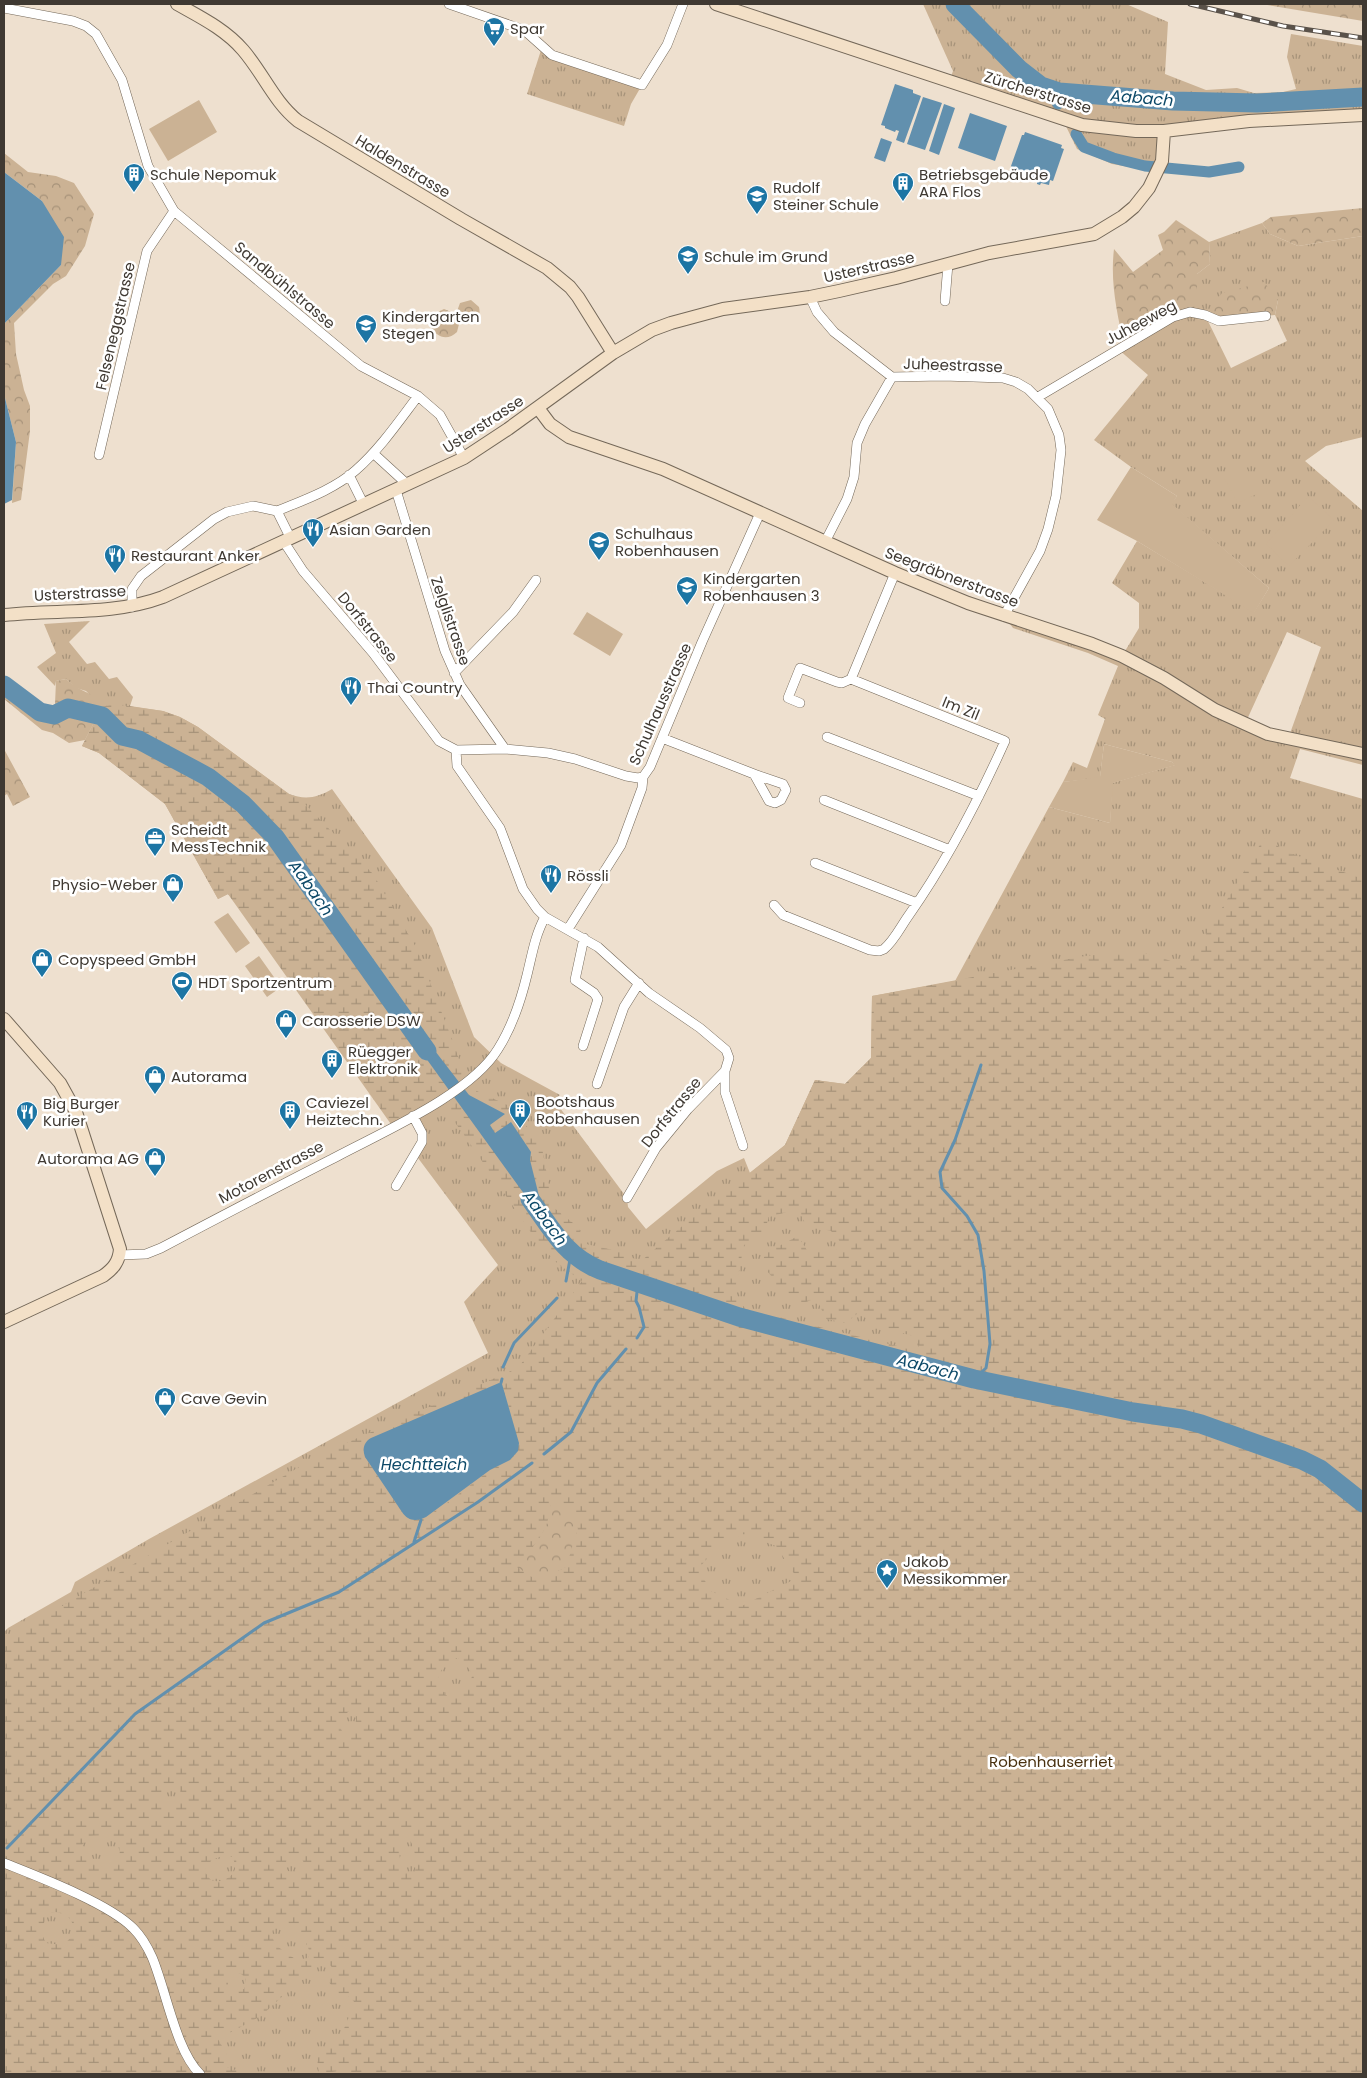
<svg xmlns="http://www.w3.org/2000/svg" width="1367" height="2078" viewBox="0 0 1367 2078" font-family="Poppins,sans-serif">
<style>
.grass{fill:url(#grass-tufts);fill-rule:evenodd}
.forest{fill:url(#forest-crowns)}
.wetland{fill:url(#wetland-marsh);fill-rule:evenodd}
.garden{fill:#cbb294}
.water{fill:#6290ae}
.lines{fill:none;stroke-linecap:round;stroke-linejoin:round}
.stream{stroke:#6290ae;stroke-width:3}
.canal{stroke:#6290ae;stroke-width:11}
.river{stroke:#6290ae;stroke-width:19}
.street-casing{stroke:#746859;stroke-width:10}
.secondary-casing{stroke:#746859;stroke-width:14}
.street{stroke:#fff;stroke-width:9}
.secondary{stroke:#f3e0c7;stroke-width:12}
.rail-casing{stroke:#5a524a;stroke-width:5}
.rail{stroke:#fff;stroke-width:3;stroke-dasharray:9;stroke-linecap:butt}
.labels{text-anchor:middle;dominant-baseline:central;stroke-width:5;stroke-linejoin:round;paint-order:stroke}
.poi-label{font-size:15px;fill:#3f3932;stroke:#fff;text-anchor:start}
.street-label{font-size:15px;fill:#3f3932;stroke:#fff}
.park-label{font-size:15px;fill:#493110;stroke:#fff}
.water-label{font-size:16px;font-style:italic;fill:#0d4968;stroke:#fff}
</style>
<defs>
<pattern id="grass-tufts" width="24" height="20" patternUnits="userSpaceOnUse" patternTransform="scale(1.25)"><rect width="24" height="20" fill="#cbb294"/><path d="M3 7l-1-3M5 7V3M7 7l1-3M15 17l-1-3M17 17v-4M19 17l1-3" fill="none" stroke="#a69279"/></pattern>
<pattern id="forest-crowns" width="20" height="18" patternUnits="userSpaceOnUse" patternTransform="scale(1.25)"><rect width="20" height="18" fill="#cbb294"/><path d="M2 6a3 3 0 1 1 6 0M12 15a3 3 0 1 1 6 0" fill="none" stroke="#a69279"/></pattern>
<pattern id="wetland-marsh" width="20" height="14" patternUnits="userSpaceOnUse" patternTransform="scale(1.25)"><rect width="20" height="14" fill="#cbb294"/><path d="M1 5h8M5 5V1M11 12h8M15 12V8" fill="none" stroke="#a69279"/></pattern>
</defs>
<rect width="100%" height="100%" fill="#eee0cf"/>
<path class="grass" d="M923,4H1126L1168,22L1165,74L1206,90L1237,88L1254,93L1283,92L1296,89L1287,57L1291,34L1363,46V115L1164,130L1158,172L1112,164L1077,149L1062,118L949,82L953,71Z
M542,47L642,85L631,104L624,126L527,94Z
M1262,223L1270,234L1298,246L1363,236V437L1326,446L1305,461L1363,511V765L1300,749L1290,778L1363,799V2074H4V1632L8,1628L71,1592L75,1582L149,1539L488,1353L464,1302L498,1265L415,1154L422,1133L228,894L218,899L165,804L99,753L82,746L102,707L86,691L76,688L66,679L56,681L55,686L37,667L56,653L44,624L90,621L69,642L87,664L95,662L109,679L117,677L133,697L130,706L163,711L180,717L198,727L289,794C305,800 317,798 332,789L432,928L474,1037L501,1063L560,1095L554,1100L627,1198L628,1207L646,1229L717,1171L744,1158L750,1173L785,1145L815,1080L845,1084L871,1058L872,996L955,981L1049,807L1110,823L1112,783L1175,765L1172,762L1104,744L1100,778L1063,782L1073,762L1087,768L1105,719L1098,715L1118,666L1088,653L1013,628L1004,616L1122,656L1139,628V603L1112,583L1137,541L1254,612L1269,588L1171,504L1177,496L1131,467L1094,440L1148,375L1118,349L1197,274L1210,264L1209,242ZM1278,300L1275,315L1287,341L1231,368L1205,315ZM1287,632L1321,647L1288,739L1245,724Z"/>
<path class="forest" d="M1261,4H1363V21Z
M4,153L28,172L56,176L74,183L94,214L85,246L66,276L53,284L14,323L16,354L24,390L30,406V431L21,500L12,503L16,442L4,394V324L61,265L42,201L4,172Z
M1363,208V236L1298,246L1270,234L1262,223L1271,217Z
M1176,220L1209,242L1210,264L1197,274V304L1190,312L1124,345C1117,313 1110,282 1114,249L1133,272L1163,250L1158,235L1164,232Z
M1264,282L1278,300L1275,315L1219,321L1205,315L1222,293Z
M471,300L479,307C481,315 478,321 469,323L460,320L457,332C448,341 436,338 431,326L436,313L444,309L456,314L460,303Z
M4,677L49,712L55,704L56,681L66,679C77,689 87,692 100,699L102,707L85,740L69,743L53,733L42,730L4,699Z
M4,749L30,797L13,806L7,794L4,796Z
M551,1502L569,1506L578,1529L566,1567L538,1581L513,1565C534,1549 550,1529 551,1502Z"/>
<path class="wetland" d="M113,704L163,711L180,717L198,727L289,794L299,798L373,874L417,949L454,1044L468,1087L514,1108L542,1148L553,1207L578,1227L586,1244L622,1252L640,1262L676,1231L785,1145L815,1080L845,1084L871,1058L872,996L1085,956C1128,951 1146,948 1186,968L1264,838L1290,853L1363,879V2074H338V2071L319,2074L316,2049L337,2045L355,2003L350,1997L339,1995L328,1981L336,1972L324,1958L261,2016L218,2039L226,2053L227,2067L238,2071L239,2074H4V1646L23,1629L323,1453L518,1368L582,1281L558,1264L539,1244L462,1132L439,1101L393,1127L228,894L218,899L165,804L99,753L82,746L102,707ZM798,1209L806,1225L831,1231L842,1244L834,1252H808L798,1236L779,1246L768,1248L761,1264L773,1278L777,1293L799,1305L816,1298L826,1319L846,1323L858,1313L881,1327L913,1336L922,1352L746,1309L734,1296L744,1245L762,1238L769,1217ZM502,1384L519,1443L516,1454L510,1460L490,1470L447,1503L421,1520L402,1512L365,1457L364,1447ZM551,1502L569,1506L578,1529L566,1567L538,1581L514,1565C534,1549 550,1529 551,1502ZM744,1534L776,1546L797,1578L742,1606L711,1591L698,1569L720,1544ZM457,1658C466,1663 470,1667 472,1677L459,1693L449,1698L437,1685C438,1673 444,1662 457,1658ZM348,1712H353C359,1719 355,1726 351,1734L344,1735L339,1725L340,1719ZM175,1787L180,1789L181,1796L171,1804L165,1805L160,1800V1796L171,1788ZM106,1835L116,1840L120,1852C107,1876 88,1868 82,1845L91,1836ZM401,1838H408C416,1847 416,1861 415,1873L411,1875C398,1868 398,1851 401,1838ZM227,1856L233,1857C234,1861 235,1865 235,1869C233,1878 218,1885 210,1879C210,1879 206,1873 205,1872C207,1860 216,1857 227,1856ZM291,1857H301L306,1867L304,1874L296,1878L286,1869L285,1863ZM56,1912L67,1915L75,1927V1934L63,1945L46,1943C39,1931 42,1924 50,1913ZM280,1924C295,1929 306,1938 310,1953L308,1958L297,1960C285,1952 265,1942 275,1925ZM235,1974H241L246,1978L244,1989L237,1991L228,1987V1977Z"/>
<path class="garden" d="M199,100L217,132L168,161L149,129Z
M1131,467L1177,496L1172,504L1269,588L1254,613L1137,541L1097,520Z
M1246,467L1259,493L1238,503L1224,478Z
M1308,496L1334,520L1289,566L1266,544Z
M587,612L623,634L610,656L573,634Z
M1104,744L1172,762L1176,765L1113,783L1110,823L1049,807L1063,782L1100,777Z
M228,913L250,943L236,953L214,922Z
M259,956L281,987L267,997L245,966Z"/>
<path class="water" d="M895,84L913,90V93L921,96L904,143L896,140L899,131L896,130L895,132L885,128V126L881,125Z
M923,97L942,103L925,150L907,144Z
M944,104L955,108L939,155L929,151Z
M970,113L1007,126L995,161L958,148Z
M1025,132L1062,145L1061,148L1064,149L1053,181L1050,180L1049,185L1041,183L1040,185L1037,184V181L1022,176L1021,179L1018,178L1019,175L1011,172L1013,168L1011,166L1022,135H1024Z
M881,138L892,142L885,162L874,158Z
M4,172L42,201L64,237L61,265L4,324Z
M4,394L16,442L12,500L4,504Z
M412,1030L422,1034L469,1095L505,1114L490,1125L495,1133L511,1122L531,1152L530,1160L545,1220L522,1191L415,1043Z
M499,1383L502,1384L519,1443L518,1451L510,1460L490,1470L426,1517C416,1522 408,1521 402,1512L365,1457C362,1449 364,1442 371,1438Z"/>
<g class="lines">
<path class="stream" d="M566,1281L571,1254
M637,1338L644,1327L639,1307L636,1301L638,1283
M503,1367L514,1343L557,1298
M974,1379L986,1368L990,1344L984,1271L978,1235L967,1216L942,1188L940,1172L955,1140L981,1065
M501,1383L502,1379
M544,1454L571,1432L597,1383L626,1349
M414,1542L421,1520
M7,1848L135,1714L264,1623L339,1592L478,1502L532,1463"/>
<path class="canal" d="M1051,90L1058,104
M1076,134L1084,147L1113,158L1145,166L1209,172L1239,167"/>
<path class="river" d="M955,4L1019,69L1041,86L1059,92L1173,101L1257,103L1363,97
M4,685L40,712L54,715L68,708L102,716L122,736L139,740L208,777L243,804L275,837L427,1051
M530,1199C551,1228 565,1256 600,1270L739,1317L974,1379L1133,1412L1182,1419L1201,1424L1302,1460L1320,1469L1363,1503"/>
<g class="street-casing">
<path id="street" d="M449,4L524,30L552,55L642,85L667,45L683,4
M4,8L73,21L86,26L96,34L122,80L148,166L174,211L361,366L418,396L440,415L464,458
M810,297L817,312L834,332L892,377L943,376L1003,378L1016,382L1028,389L1048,409L1059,435L1061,450L1056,496L1048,529L1040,551L1004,616
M945,301L948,264
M1038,397L1173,317L1190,312L1205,315L1219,321L1266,316
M373,453L408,485
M99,455L147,251L174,211
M349,475L364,505
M396,490L445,651L460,685L505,749
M277,511C304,500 335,489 356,470C380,449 399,421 418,396
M284,542L303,571L373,653L439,741L456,750L505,749L548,753L575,759L626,776L638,778L643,777
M825,542L847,499L854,477L857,443L865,424L892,377
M132,607V589L141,576L214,519L227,512L253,506L277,511L291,539
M454,673L513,612L536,580
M800,703L788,698L800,668L837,682L842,683L851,679
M827,737L979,796
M662,738L754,774L769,801L775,803L781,800L786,790L783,784L754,774
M456,750L457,766L500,828L523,889L537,909L545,917L598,947L649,993L700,1028L726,1050L729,1058L725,1071V1092L743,1146
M824,800L950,850
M815,863L917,903
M774,905L783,915L870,950L879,951L884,949C894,941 901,926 909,915C947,861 978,801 1005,741L851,679L895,573
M568,929L621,845L642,788L643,777L650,767L702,642L760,513
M583,1046L598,999L594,993L575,980L584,938
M597,1084L624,1007L639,983
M396,1186L422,1142V1133L413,1116
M627,1198L656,1148L688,1109L725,1071
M120,1255L146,1254L161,1248C218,1218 275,1188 332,1159C380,1133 470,1095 498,1049C512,1027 521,1000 527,975C532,955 535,935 545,917
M4,1863C39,1877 108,1903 133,1928C142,1937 147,1946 152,1957C166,1990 176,2051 200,2074"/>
</g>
<g class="secondary-casing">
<path id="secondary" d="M177,4C200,17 225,29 243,50C263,73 274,102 298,121L461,219L547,268L570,287L578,297L613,353
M716,4L1082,125L1136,131H1164L1249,121L1363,115
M538,408L550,424L569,437L663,469L895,573L968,603L1092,644L1122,656L1164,678L1215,710L1268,734L1363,754
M4,615C57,609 112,616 163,597L464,458L508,429L613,353L652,330L671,323L723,309L810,297L839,291L896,278L989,253L1094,234L1122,217L1134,207L1149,188L1162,161L1164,131
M4,1019L60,1083L76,1112L120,1249C119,1262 113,1269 103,1276L4,1322"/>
</g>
<use href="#street" class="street"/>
<use href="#secondary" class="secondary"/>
<g class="rail-casing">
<path id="rail" d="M1190,4L1283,26L1363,38"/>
</g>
<use href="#rail" class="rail"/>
</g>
<defs>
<g id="supermarket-pin" transform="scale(1.125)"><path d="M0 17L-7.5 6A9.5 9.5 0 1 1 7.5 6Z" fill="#1c75a4" stroke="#fff"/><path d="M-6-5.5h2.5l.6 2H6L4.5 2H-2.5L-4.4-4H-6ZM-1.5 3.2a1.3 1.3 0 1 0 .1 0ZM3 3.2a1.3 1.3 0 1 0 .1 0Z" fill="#fff"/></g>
<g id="building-pin" transform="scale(1.125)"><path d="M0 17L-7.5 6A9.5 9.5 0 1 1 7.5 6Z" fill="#1c75a4" stroke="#fff"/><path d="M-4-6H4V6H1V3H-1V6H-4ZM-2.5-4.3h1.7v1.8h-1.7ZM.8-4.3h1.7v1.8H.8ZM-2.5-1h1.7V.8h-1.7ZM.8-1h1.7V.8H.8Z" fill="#fff"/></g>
<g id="school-pin" transform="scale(1.125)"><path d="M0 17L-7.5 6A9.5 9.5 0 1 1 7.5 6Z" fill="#1c75a4" stroke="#fff"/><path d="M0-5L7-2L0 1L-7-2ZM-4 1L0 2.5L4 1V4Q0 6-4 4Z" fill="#fff"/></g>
<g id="restaurant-pin" transform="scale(1.125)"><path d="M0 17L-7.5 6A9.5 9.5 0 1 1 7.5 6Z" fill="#1c75a4" stroke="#fff"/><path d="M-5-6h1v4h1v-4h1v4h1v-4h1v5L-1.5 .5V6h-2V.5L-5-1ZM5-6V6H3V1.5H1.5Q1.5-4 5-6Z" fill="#fff"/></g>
<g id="office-pin" transform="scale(1.125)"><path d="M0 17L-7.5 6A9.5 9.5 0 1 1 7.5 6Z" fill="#1c75a4" stroke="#fff"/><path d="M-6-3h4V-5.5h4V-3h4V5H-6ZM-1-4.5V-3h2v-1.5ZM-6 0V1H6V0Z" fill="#fff"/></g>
<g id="shop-pin" transform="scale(1.125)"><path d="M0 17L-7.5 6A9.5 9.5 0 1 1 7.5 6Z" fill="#1c75a4" stroke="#fff"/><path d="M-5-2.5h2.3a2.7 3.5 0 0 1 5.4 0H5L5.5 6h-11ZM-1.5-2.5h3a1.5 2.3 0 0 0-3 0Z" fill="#fff"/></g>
<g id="stadium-pin" transform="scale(1.125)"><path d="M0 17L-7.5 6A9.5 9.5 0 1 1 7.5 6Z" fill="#1c75a4" stroke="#fff"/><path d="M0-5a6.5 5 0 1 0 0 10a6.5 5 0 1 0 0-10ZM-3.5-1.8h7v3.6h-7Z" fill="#fff"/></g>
<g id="sight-pin" transform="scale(1.125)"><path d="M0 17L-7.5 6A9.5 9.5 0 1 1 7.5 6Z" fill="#1c75a4" stroke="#fff"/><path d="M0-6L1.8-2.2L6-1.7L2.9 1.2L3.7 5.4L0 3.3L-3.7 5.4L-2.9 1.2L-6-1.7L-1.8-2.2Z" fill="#fff"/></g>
</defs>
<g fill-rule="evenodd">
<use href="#supermarket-pin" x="494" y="28"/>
<use href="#building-pin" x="134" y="174"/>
<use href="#building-pin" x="903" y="183"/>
<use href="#school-pin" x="757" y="196"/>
<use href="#school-pin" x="688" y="256"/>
<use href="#school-pin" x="366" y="325"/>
<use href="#restaurant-pin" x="313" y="529"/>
<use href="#school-pin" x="599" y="542"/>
<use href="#restaurant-pin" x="115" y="555"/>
<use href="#school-pin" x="687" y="587"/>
<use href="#restaurant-pin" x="351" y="687"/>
<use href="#office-pin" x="155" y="838"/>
<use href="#restaurant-pin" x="551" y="875"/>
<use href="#shop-pin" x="173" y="884"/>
<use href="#shop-pin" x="42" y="959"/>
<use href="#stadium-pin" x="182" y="982"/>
<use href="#shop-pin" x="286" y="1020"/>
<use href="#building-pin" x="332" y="1060"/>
<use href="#shop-pin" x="155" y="1076"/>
<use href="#building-pin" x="520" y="1110"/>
<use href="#building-pin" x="290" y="1111"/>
<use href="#restaurant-pin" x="27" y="1112"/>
<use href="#shop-pin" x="155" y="1158"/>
<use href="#shop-pin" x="165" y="1398"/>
<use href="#sight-pin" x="887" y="1570"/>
</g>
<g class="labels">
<g class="poi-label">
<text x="510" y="28">Spar</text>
<text x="150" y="174">Schule Nepomuk</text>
<text x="919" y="174">Betriebsgebäude<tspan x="919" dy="17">ARA Flos</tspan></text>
<text x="773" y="187">Rudolf<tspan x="773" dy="17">Steiner Schule</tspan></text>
<text x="704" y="256">Schule im Grund</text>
<text x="382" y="316">Kindergarten<tspan x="382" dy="17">Stegen</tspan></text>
<text x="329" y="529">Asian Garden</text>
<text x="615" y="533">Schulhaus<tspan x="615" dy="17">Robenhausen</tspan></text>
<text x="131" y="555">Restaurant Anker</text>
<text x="703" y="578">Kindergarten<tspan x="703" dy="17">Robenhausen 3</tspan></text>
<text x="367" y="687">Thai Country</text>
<text x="171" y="829">Scheidt<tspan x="171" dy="17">MessTechnik</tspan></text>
<text x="567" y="875">Rössli</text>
<text x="157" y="884" text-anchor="end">Physio-Weber</text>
<text x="58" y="959">Copyspeed GmbH</text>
<text x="198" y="982">HDT Sportzentrum</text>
<text x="302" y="1020">Carosserie DSW</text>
<text x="348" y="1051">Rüegger<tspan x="348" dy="17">Elektronik</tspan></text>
<text x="171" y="1076">Autorama</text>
<text x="536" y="1101">Bootshaus<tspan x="536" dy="17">Robenhausen</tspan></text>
<text x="306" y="1102">Caviezel<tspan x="306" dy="17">Heiztechn.</tspan></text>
<text x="43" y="1103">Big Burger<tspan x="43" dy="17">Kurier</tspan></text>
<text x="139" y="1158" text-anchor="end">Autorama AG</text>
<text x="181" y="1398">Cave Gevin</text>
<text x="903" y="1561">Jakob<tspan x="903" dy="17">Messikommer</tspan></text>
</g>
<g class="street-label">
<text transform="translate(1038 92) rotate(17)">Zürcherstrasse</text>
<text transform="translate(403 166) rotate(31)">Haldenstrasse</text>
<text transform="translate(869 267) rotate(-13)">Usterstrasse</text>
<text transform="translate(285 285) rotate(40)">Sandbühlstrasse</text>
<text transform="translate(1141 322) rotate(-28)">Juheeweg</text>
<text transform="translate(115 326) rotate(-77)">Felseneggstrasse</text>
<text transform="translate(953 365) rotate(2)">Juheestrasse</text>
<text transform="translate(483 424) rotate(-33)">Usterstrasse</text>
<text transform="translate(952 577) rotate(21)">Seegräbnerstrasse</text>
<text transform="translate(80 593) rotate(-3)">Usterstrasse</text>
<text transform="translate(451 621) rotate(71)">Zelglistrasse</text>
<text transform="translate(368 627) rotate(51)">Dorfstrasse</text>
<text transform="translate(660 704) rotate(-66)">Schulhausstrasse</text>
<text transform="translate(961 708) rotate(22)">Im Zil</text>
<text transform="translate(671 1112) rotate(-51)">Dorfstrasse</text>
<text transform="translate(271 1172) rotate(-28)">Motorenstrasse</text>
</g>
<g class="park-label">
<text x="1051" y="1761">Robenhauserriet</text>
</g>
<g class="water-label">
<text transform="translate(1142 98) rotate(5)">Aabach</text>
<text transform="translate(311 888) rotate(55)">Aabach</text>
<text transform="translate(545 1218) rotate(54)">Aabach</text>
<text transform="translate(928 1367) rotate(15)">Aabach</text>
<text x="424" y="1464">Hechtteich</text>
</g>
</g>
<rect width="1367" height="2078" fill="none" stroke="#3f3932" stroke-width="10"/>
</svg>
